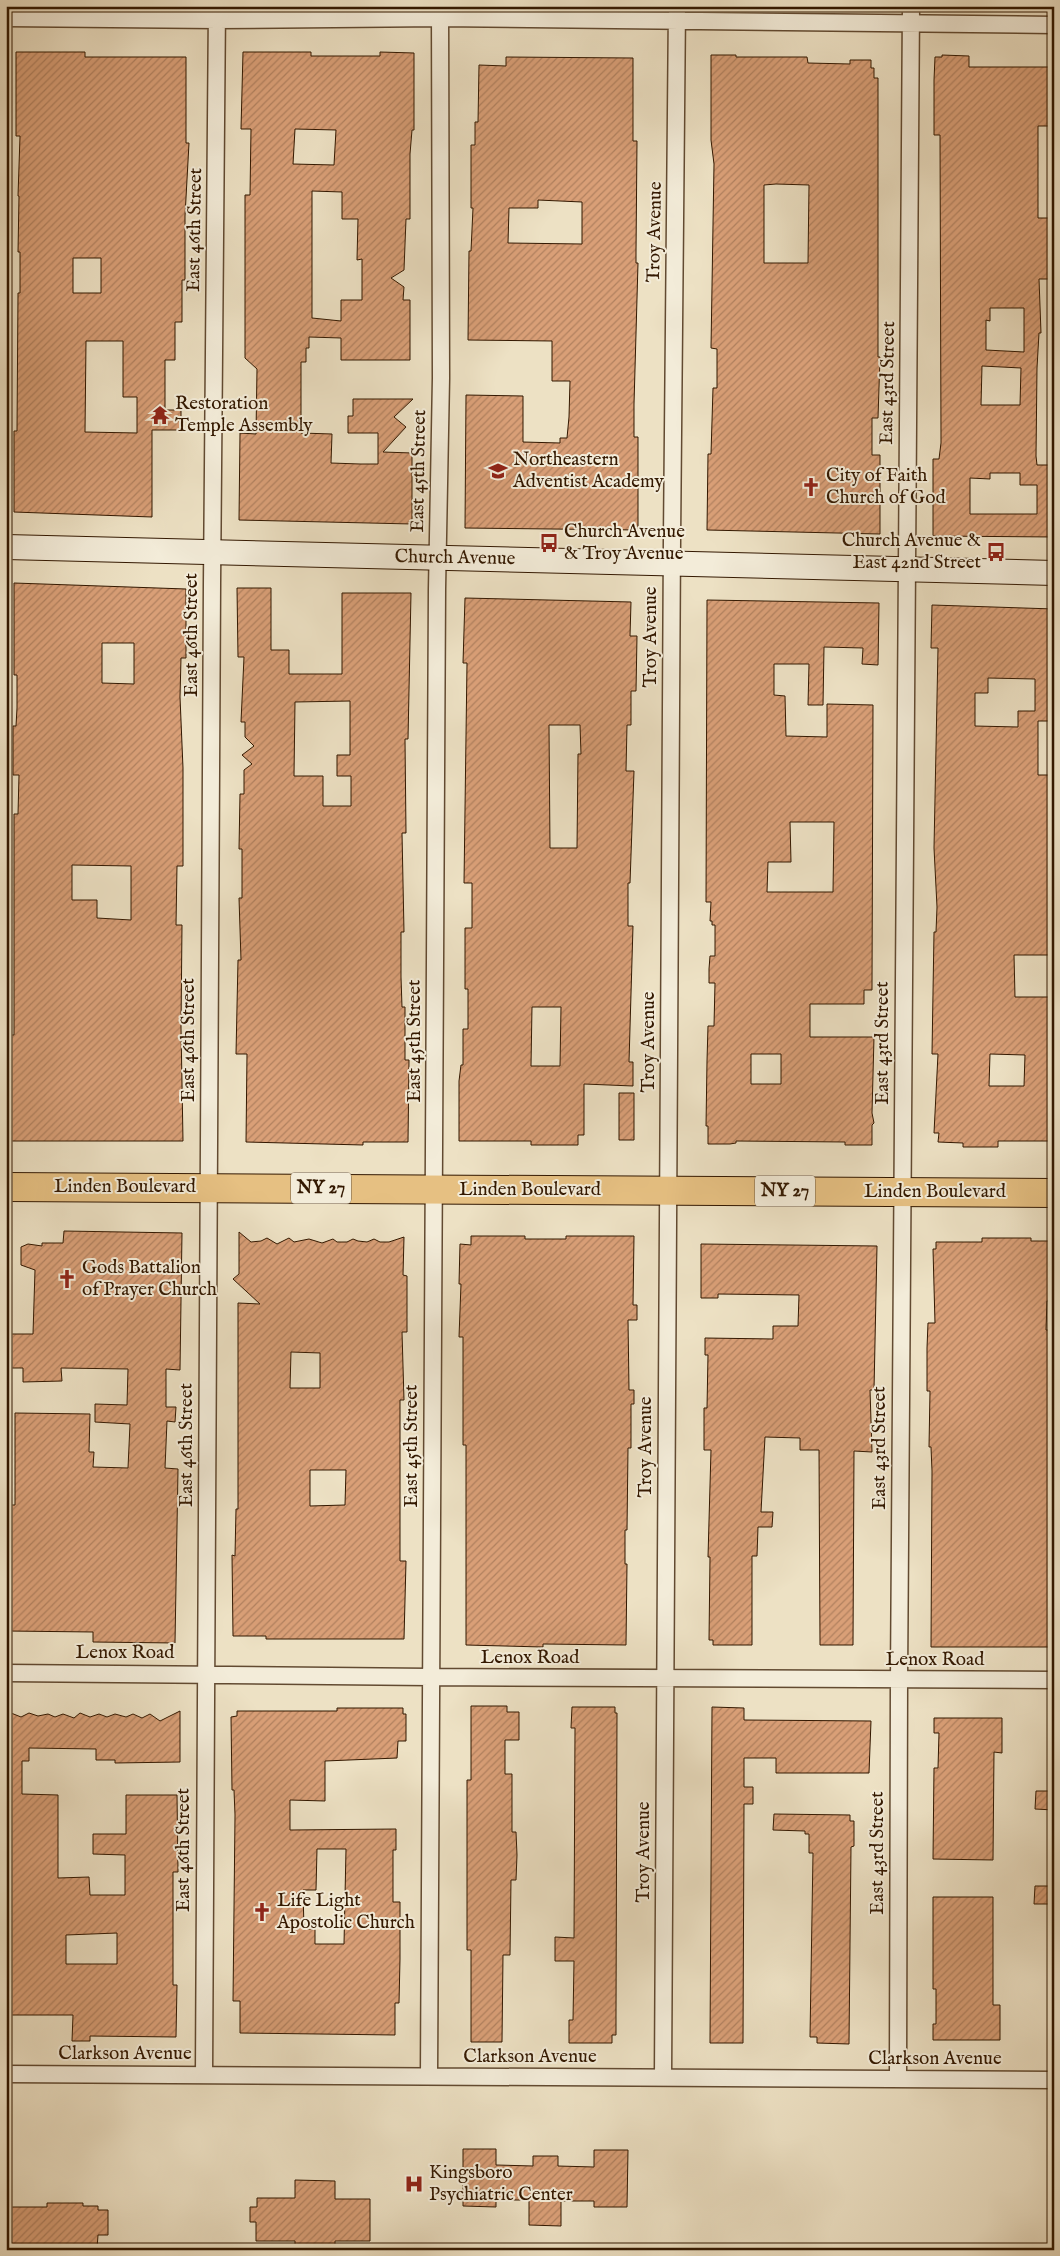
<svg xmlns="http://www.w3.org/2000/svg" width="1060" height="2256" viewBox="0 0 1060 2256" font-family="'IM FELL English',serif">
<style>
.building{fill:url(#building-hatch);stroke:#331800;fill-rule:evenodd}
.lines{fill:none;stroke-linecap:round;stroke-linejoin:round}
.street-casing{stroke:#624a31;stroke-width:19}
.secondary-casing{stroke:#331800;stroke-width:26}
.highway-casing{stroke:#331800;stroke-width:30}
.street{stroke:#f3ecd9;stroke-width:16}
.secondary{stroke:#f3ecd9;stroke-width:24}
.highway{stroke:#e6c082;stroke-width:28}
.labels{text-anchor:middle;dominant-baseline:central;stroke-width:4;stroke-linejoin:round;paint-order:stroke}
.shield{fill:#f3ecd9;stroke:#6d5841;stroke-width:1}
.shield-label{font-size:18px;font-weight:bold;fill:#331800}
.street-label{font-size:19px;fill:#331800;stroke:#f3ecd9}
.poi-label{font-size:19px;fill:#331800;stroke:#f3ecd9;text-anchor:start}
</style>
<defs>
<pattern id="building-hatch" width="6" height="6" patternUnits="userSpaceOnUse" patternTransform="scale(1.25)"><rect width="6" height="6" fill="#d99f77"/><path d="M-1 1l2-2M0 6l6-6M5 7l2-2" fill="none" stroke="#b1815f"/></pattern>
</defs>
<rect width="100%" height="100%" fill="#ede1c4"/>
<filter id="stains"><feTurbulence type="fractalNoise" baseFrequency=".004" numOctaves="4"/><feColorMatrix values="0 0 0 0 .2 0 0 0 0 .09 0 0 0 0 .02 0 0 0 .5 -.17"/></filter>
<radialGradient id="worn" r=".72"><stop offset=".6" stop-color="#630" stop-opacity="0"/><stop offset="1" stop-color="#630" stop-opacity=".3"/></radialGradient>
<path class="building" d="M16,52H85V57H186V143H189L185,216V280H182V322H175V360H165V410H181V430H152V517L14,512V431H17L18,293H20V252H18L19,196H18L20,136H16ZM73,258H101V293H73ZM86,341H123V397H137V433L85,432Z
M243,52H311V56H380V52L414,53V130H412L410,154V219H406L404,270L391,278L404,287L403,300H410V360H341V338L309,337V348H306V362H301V433L332,434L331,463L360,464H378V433H348V416H353V399H413L394,417L406,427L383,452L412,453V524L239,520L240,433L256,434L257,369L245,358V195H250L251,129H241ZM295,129L336,130L334,165L293,164ZM312,191L342,192V219H358L357,260L362,259V300H341V321L312,318Z
M711,55H736V57H807L808,63L850,64V60H871V68H874V78H878V357H880L878,418H872V455H880V534L707,530L708,454H711L713,388H717V349L711,348L714,164L711,140ZM776,184L809,185L808,263H764V185Z
M942,55L969,56V67H1054V126H1038V218H1054V279H1039L1041,333H1039L1037,368L1036,456L1037,465H1054V537L933,536V459H939L941,443L940,135H934V80L935,57H942ZM990,308H1024V352L986,350V320L990,321ZM982,366L1021,368L1020,405H981ZM990,473H1020V485H1037V514H970V478L990,479Z
M506,57L633,58V141H637L636,252V263H638L634,404V437H638V530L465,528L466,395L523,396V442L560,443V438H567L569,417L570,381H552V341L468,340L469,251H471L473,208H471V145H475V122H478L479,65L506,66ZM538,200L582,202V244L508,243L509,208H538Z
M14,583L186,589V658H181L180,697L183,768V866H177L176,925H182L181,1028L183,1141H8L9,1062L10,1035H14V814H18L19,775H13V726H16L17,708V675H14ZM102,643H134V684L102,683ZM72,865L131,866V920L97,918V900H72Z
M237,588H271V650H289V674H342V593H411L408,739H405L406,833H402L404,932H401V977L402,1007H405V1060H409L408,1142H363V1145L246,1142L247,1054H236L238,960H241L239,898H242V849H239L240,794H244V770L252,764L242,755L254,746L245,737V722H241L244,657H238ZM350,701V755H337V776H351V806H323V776H294L295,702Z
M465,598L631,602L630,636H637L636,691H631V725H627L626,771H634L630,883H628V926H633L629,1062H633V1086L584,1084V1135H578V1145H531V1141H459V1081L461,1065H463V1029H468V989H465V928H472V883H464L467,663H463ZM549,725H580L581,754H578L577,848H550ZM532,1007H561L560,1066H531Z
M707,600L879,603L878,665L862,664L863,648L824,647L823,705H808L809,664H774V695L785,696L786,736L827,737V704L873,705L872,990H864V1004H810V1037H874L872,1113L874,1123L872,1125V1145H845V1142L736,1141V1143L730,1144H708V1126H706L707,1061L708,1026H714L715,983H709V969L710,956H715V925H712V921H710L711,902H706ZM790,822H834L833,892H767L768,862H791ZM751,1054H781V1084H751Z
M932,605L1054,609V721H1038V775H1054V955H1014L1015,997H1054V1141H998V1147H963V1143L938,1142L939,1133H934L938,1054H932L934,932H936L937,907L934,848L938,648H931ZM988,678L1035,679V711H1018V727L975,726V693H988ZM990,1054L1025,1055L1024,1086H989Z
M619,1093H634V1140H619Z
M64,1231L182,1233L180,1370L166,1369V1407H176L175,1422L167,1421L165,1468L178,1469L175,1643L93,1642V1632L8,1631L7,1556H10V1505H15V1413L90,1414L89,1452H94L93,1467L128,1468L130,1424L95,1422V1404L127,1405L128,1369L61,1368L62,1381L23,1382V1368H9L8,1334H33L35,1270L21,1265V1247L28,1244L42,1246V1243H63Z
M239,1232L251,1242L261,1241L267,1238L277,1244L289,1238L294,1242L309,1239L322,1243L333,1239L337,1242H347L353,1239L358,1241L367,1242L374,1239L380,1242H389L404,1237L403,1275L407,1276V1332H402L404,1400H400V1561H406L404,1639H266V1636H233L232,1555L235,1556L236,1509H238V1303L260,1304L233,1279L239,1274ZM291,1352L320,1353V1388H290ZM310,1470H346L345,1505L310,1506Z
M471,1236H525V1239H566V1236H634L633,1305H637V1320H628L629,1390H634V1404H631V1448H628L627,1530H625V1564H627L626,1645L543,1644V1647L466,1645V1445H463V1337H459L461,1284H459L460,1244L471,1245Z
M982,1238H1031V1241H1054V1301H1047L1046,1330H1054V1554H1052L1054,1647H931L932,1471L931,1447H929L930,1391H927V1348L928,1323H935L933,1249H936V1242H982Z
M701,1244L877,1246L874,1390H870L872,1452L854,1451L853,1645H820L819,1450H800V1438L765,1437L761,1512H773L772,1527H758L757,1556H752V1645H713V1640H709L710,1557H708L711,1450H704V1408H707L708,1355H705V1338L773,1339V1326H798L799,1295L718,1294V1298H701Z
M471,1706H507V1712H519V1740H505V1774H512V1832H516L517,1855L516,1880H511L510,1955H503L502,2042H471V1950H467V1780H471Z
M572,1707H615V1713H617L616,2015V2035H612V2043H569V2020H573L574,1961H555V1937L574,1938L575,1728H571Z
M712,1707L744,1708V1720L871,1721L869,1773H776V1758H744V1787H753V1804H744L743,2043H710Z
M337,1708H403V1714H406V1741H398L397,1758L325,1761V1801L290,1800V1830L396,1829V1850H393V1902H400V1959L399,2003H395V2035L240,2033V2001H233L235,1815L234,1790H232L231,1717L237,1716V1711H337ZM317,1849H346L344,1944H315V1929H304L303,1890H316Z
M6,1711L21,1717L29,1713L38,1716L48,1714L55,1717L63,1714L74,1718L80,1713L90,1717L99,1714L107,1717L115,1714L126,1717L133,1714L142,1718L150,1714L160,1721L180,1711V1762L115,1763V1760H96V1749L29,1748V1761H22V1794L58,1795V1878L89,1877L90,1895H125V1855L93,1854V1834H126V1795H177L178,1872H173V1985H177L176,2037L90,2036V2041H72L73,2015H9V1871H6ZM117,1933V1964H66V1935Z
M934,1718H1002V1753L994,1752L993,1860L933,1859L934,1768H938L939,1733H934Z
M1036,1791H1054V1810L1035,1809Z
M774,1814L850,1815V1821H854V1846L851,1847L849,2044L817,2043V2037H810L813,1853H809V1834H805V1831L773,1830Z
M1035,1886H1054V1904H1034Z
M933,1897H993V2005H1000V2040H933V2024H936V1989H933Z
M463,2149H496V2165L533,2166V2156H558V2166L594,2167V2150H628L627,2207H594V2201H561V2226L529,2225V2200H496V2207L463,2206Z
M295,2180L335,2181V2199H370V2241H335V2250H295V2241H256V2222H250V2207H257V2198H295Z
M47,2203H83V2206H98V2210H108V2235H98L97,2249L31,2250V2247H6V2207H47Z"/>
<g class="lines">
<g class="street-casing">
<path id="street" d="M6,18L217,20L440,18L1054,25
M6,1673L430,1677L1054,1680
M6,2074L1054,2080
M204,2075L212,584L217,6
M429,2076L437,589L441,378L440,6
M663,2077L672,539L677,6
M898,2079L899,1679L911,6"/>
</g>
<g class="secondary-casing">
<path id="secondary" d="M6,547L1054,573"/>
</g>
<g class="highway-casing">
<path id="highway" d="M6,1187L1054,1193"/>
</g>
<use href="#street" class="street"/>
<use href="#secondary" class="secondary"/>
<use href="#highway" class="highway"/>
</g>
<defs>
<g id="temple-bare" transform="scale(1.5)"><path d="M0-6L5-2H3V0L6.5 2.5H4V6H1.5V3h-3V6H-4V2.5H-6.5L-3 0V-2H-5Z" fill="#8f2418" stroke="#f3ecd9" stroke-width="2.5" paint-order="stroke"/></g>
<g id="school-bare" transform="scale(1.5)"><path d="M0-5L7-2L0 1L-7-2ZM-4 1L0 2.5L4 1V4Q0 6-4 4Z" fill="#8f2418" stroke="#f3ecd9" stroke-width="2.5" paint-order="stroke"/></g>
<g id="church-bare" transform="scale(1.5)"><path d="M-1.2-6h2.4v3.5h3.3v2.4h-3.3V6h-2.4V-.1h-3.3v-2.4h3.3Z" fill="#8f2418" stroke="#f3ecd9" stroke-width="2.5" paint-order="stroke"/></g>
<g id="bus-bare" transform="scale(1.5)"><path d="M-5-6H5V4H4V6H2V4H-2V6H-4V4H-5ZM-3.5-4V0h7V-4ZM-3.5 1.2v1.5H-2V1.2ZM2 1.2v1.5H3.5V1.2Z" fill="#8f2418" stroke="#f3ecd9" stroke-width="2.5" paint-order="stroke"/></g>
<g id="hospital-bare" transform="scale(1.5)"><path d="M-5-5h3v3.5h4V-5h3V5h-3V1.5h-4V5h-3Z" fill="#8f2418" stroke="#f3ecd9" stroke-width="2.5" paint-order="stroke"/></g>
</defs>
<g fill-rule="evenodd">
<use href="#temple-bare" x="160" y="415"/>
<use href="#school-bare" x="498" y="471"/>
<use href="#church-bare" x="811" y="487"/>
<use href="#bus-bare" x="549" y="543"/>
<use href="#bus-bare" x="996" y="552"/>
<use href="#church-bare" x="67" y="1279"/>
<use href="#church-bare" x="262" y="1912"/>
<use href="#hospital-bare" x="414" y="2184"/>
</g>
<g class="labels">
<g class="shield">
<rect x="291" y="1172.5" width="60" height="31" rx="4"/>
<rect x="755" y="1175.5" width="60" height="31" rx="4"/>
</g>
<g class="shield-label">
<text x="321" y="1188">NY 27</text>
<text x="785" y="1191">NY 27</text>
</g>
<g class="street-label">
<text transform="translate(195 230) rotate(-89)">East 46th Street</text>
<text transform="translate(655 232) rotate(-89)">Troy Avenue</text>
<text transform="translate(888 383) rotate(-89)">East 43rd Street</text>
<text transform="translate(419 471) rotate(-89)">East 45th Street</text>
<text transform="translate(455 558) rotate(1)">Church Avenue</text>
<text transform="translate(192 635) rotate(-90)">East 46th Street</text>
<text transform="translate(651 637) rotate(-90)">Troy Avenue</text>
<text transform="translate(189 1040) rotate(-90)">East 46th Street</text>
<text transform="translate(415 1041) rotate(-90)">East 45th Street</text>
<text transform="translate(649 1042) rotate(-90)">Troy Avenue</text>
<text transform="translate(883 1043) rotate(-90)">East 43rd Street</text>
<text x="125" y="1187">Linden Boulevard</text>
<text x="530" y="1190">Linden Boulevard</text>
<text x="935" y="1192">Linden Boulevard</text>
<text transform="translate(187 1445) rotate(-90)">East 46th Street</text>
<text transform="translate(412 1446) rotate(-90)">East 45th Street</text>
<text transform="translate(646 1447) rotate(-90)">Troy Avenue</text>
<text transform="translate(880 1448) rotate(-90)">East 43rd Street</text>
<text x="125" y="1653">Lenox Road</text>
<text x="530" y="1658">Lenox Road</text>
<text x="935" y="1660">Lenox Road</text>
<text transform="translate(184 1850) rotate(-90)">East 46th Street</text>
<text transform="translate(644 1852) rotate(-90)">Troy Avenue</text>
<text transform="translate(878 1853) rotate(-90)">East 43rd Street</text>
<text x="125" y="2054">Clarkson Avenue</text>
<text x="530" y="2057">Clarkson Avenue</text>
<text x="935" y="2059">Clarkson Avenue</text>
</g>
<g class="poi-label">
<text x="175" y="404">Restoration<tspan x="175" dy="22">Temple Assembly</tspan></text>
<text x="513" y="460">Northeastern<tspan x="513" dy="22">Adventist Academy</tspan></text>
<text x="826" y="476">City of Faith<tspan x="826" dy="22">Church of God</tspan></text>
<text x="564" y="532">Church Avenue<tspan x="564" dy="22">&amp; Troy Avenue</tspan></text>
<text x="981" y="541" text-anchor="end">Church Avenue &amp;<tspan x="981" dy="22">East 42nd Street</tspan></text>
<text x="82" y="1268">Gods Battalion<tspan x="82" dy="22">of Prayer Church</tspan></text>
<text x="277" y="1901">Life Light<tspan x="277" dy="22">Apostolic Church</tspan></text>
<text x="429" y="2173">Kingsboro<tspan x="429" dy="22">Psychiatric Center</tspan></text>
</g>
</g>
<rect width="1060" height="2256" fill="none" stroke="#ede1c4" stroke-width="25"/>
<rect x="8" y="8" width="1045" height="2241" fill="none" stroke="#331800" stroke-width="2.5"/>
<rect x="12" y="12" width="1035" height="2231" fill="none" stroke="#331800"/>
<rect width="100%" height="100%" filter="url(#stains)"/>
<rect width="100%" height="100%" fill="url(#worn)"/>
</svg>
